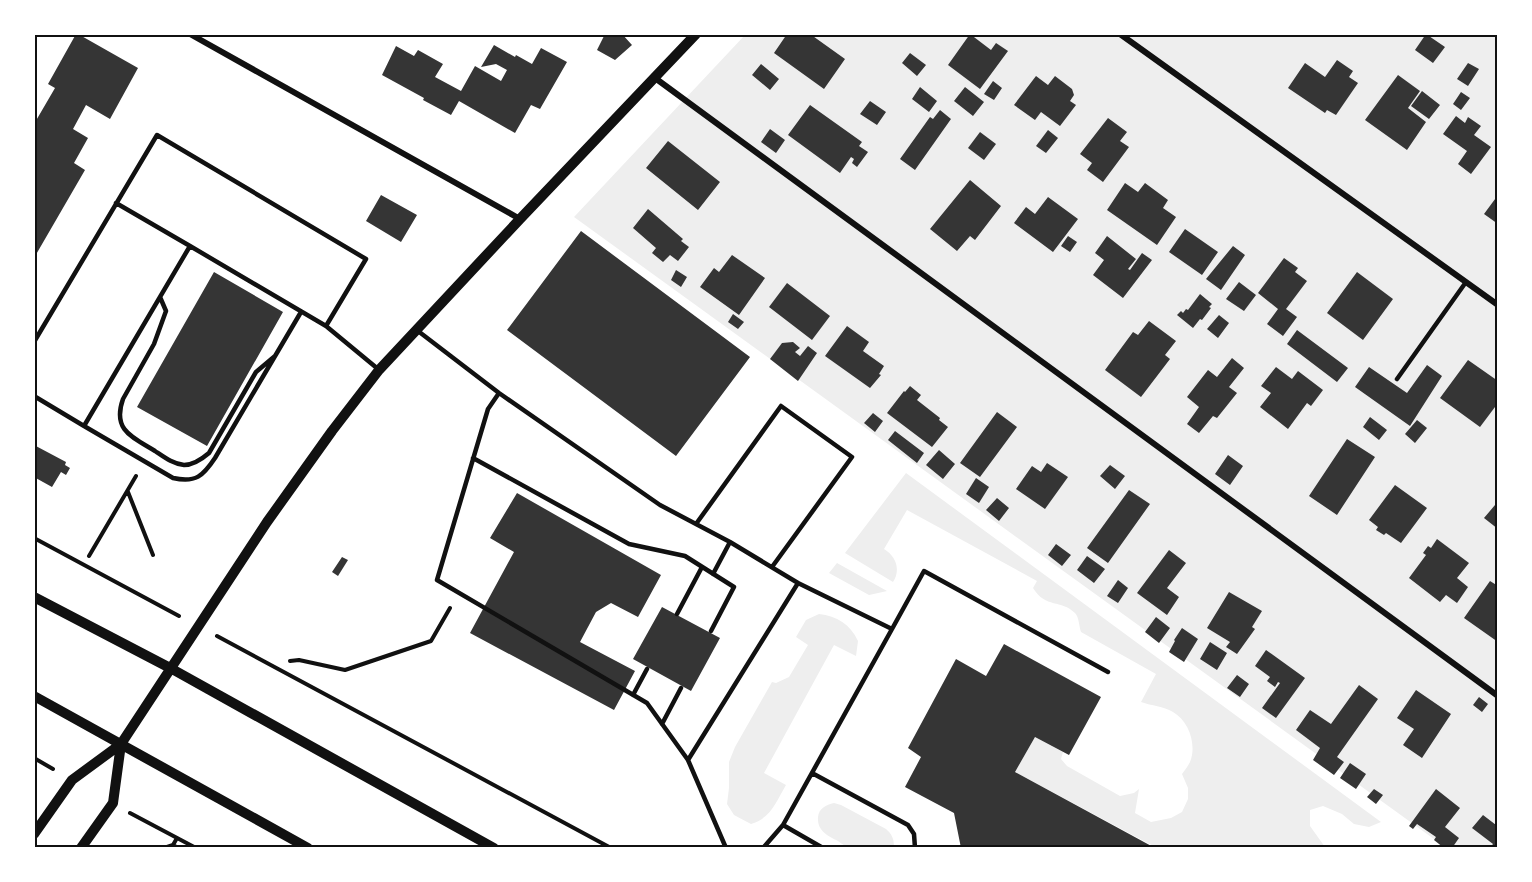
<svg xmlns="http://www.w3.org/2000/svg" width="1532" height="882" viewBox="0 0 1532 882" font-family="'DejaVu Sans',sans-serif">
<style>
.green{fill:#eee}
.building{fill:#353535}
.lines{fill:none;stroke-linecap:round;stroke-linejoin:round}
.path{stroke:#111;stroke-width:4}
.service{stroke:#111;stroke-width:4.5}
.minor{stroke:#111;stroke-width:6}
.tertiary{stroke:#111;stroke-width:10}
.neatline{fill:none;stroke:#111;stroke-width:2}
</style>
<rect width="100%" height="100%" fill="#fff"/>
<path class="green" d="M745,35H1497V847H1445L574,217Z
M906,473L1381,822L1369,827L1354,824L1342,814L1323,806L1310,810V826L1325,847H1155L1015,772L1035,737L1063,752L1061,759L1067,766L1120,796L1134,793L1139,789L1135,813L1151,822L1171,818L1182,812L1188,799V788L1182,774C1185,770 1188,766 1190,762C1197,745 1189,721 1173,712C1163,706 1152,706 1141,702L1156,674L1081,632C1079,626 1079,617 1075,613C1061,599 1046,609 1033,588L1037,581L907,510L884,549C896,556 901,570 893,582L845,553Z
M837,563L887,591L869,595L829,573Z
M819,614C837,616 850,624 858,641L856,656L834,645L764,773L786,785C776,802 771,818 751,824L734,815L727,804L729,788V762L735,747L772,682L776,683L789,677L808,645L796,637L806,620Z
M834,803L841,805L886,829C892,834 894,839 894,847C880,848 865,850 851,848C846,847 842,844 838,841C828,836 817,831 818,817C819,808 826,805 834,803Z"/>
<path class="building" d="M76,34H78L138,68L110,119L86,105L73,129L88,138L74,163L85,170L34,258V124L55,88L48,84Z
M605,34H622L632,45L615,60L597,50Z
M787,34H810L845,59L824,89L774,53Z
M970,34L991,50L996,43L1008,51L980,89L948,65Z
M1426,34L1445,47L1433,63L1415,50Z
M494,45L515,57L516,55L532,64L541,48L567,62L540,109L531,105L515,133L459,101L451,115L423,100L424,98L382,75L396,46L414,56L418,50L443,64L435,77L461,91L475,66L501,81L507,70L496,64L481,67Z
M910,53L926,65L917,76L902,63Z
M1337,60L1353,71L1349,77L1358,83L1336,115L1327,110L1325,113L1288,88L1305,63L1325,77Z
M1468,63L1479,69L1468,86L1457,79Z
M761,64L779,79L770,90L752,75Z
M1398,75L1420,91L1408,108L1426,122L1407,150L1365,120Z
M1036,76L1048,85L1055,76L1072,89L1074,95L1070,101L1076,105L1060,126L1041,112L1035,120L1014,105Z
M993,81L1002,88L994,100L984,94Z
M920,87L937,101L929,112L912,99Z
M965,87L984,102L973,116L954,101Z
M1422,91L1440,105L1429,119L1411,106Z
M1461,92L1470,98L1461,110L1453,104Z
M870,101L886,112L877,125L860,114Z
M810,105L862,142L859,146L868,152L857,167L852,163L854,159L851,157L840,173L788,135Z
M940,110L951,119L915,170L900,159L930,117L933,119Z
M1456,116L1465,123L1468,117L1481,126L1474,135L1491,147L1471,174L1458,164L1467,151L1443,134Z
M1108,118L1127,132L1120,141L1129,147L1103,182L1087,170L1092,163L1080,154Z
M770,129L785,140L776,153L761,142Z
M1048,130L1058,138L1046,153L1036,146Z
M980,132L996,144L984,160L968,148Z
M668,141L720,182L698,210L646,168Z
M970,180L1001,206L975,240L970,236L957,251L930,229Z
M1125,183L1138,192L1145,183L1168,200L1163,208L1176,217L1157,245L1107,210Z
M381,195L417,215L401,242L366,221Z
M1498,195V224L1484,214Z
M1048,197L1078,219L1053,252L1014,223L1026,207L1035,214Z
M648,209L683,239L681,241L689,247L678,261L670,255L663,262L652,253L656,248L633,228Z
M1185,229L1218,252L1202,275L1169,252Z
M581,231L750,357L676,456L507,330Z
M1068,236L1077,242L1070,252L1061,246Z
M1107,236L1136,259L1128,269L1130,270L1142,253L1152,260L1123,298L1093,275L1104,260L1095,253Z
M1233,246L1245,255L1221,290L1206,279Z
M732,255L765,278L739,315L700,287L714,268L719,272Z
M1284,258L1298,268L1295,272L1307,281L1286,309L1297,317L1283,336L1267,324L1278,309L1258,293Z
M676,270L687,277L681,287L671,280Z
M214,272L283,312L207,446L137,407Z
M1357,272L1393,299L1363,340L1327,313Z
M1239,282L1256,295L1244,311L1226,299Z
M787,283L830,316L812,340L769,307Z
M1200,294L1212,304L1209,307L1211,308L1202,320L1200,319L1193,328L1177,315L1181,311L1183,313L1186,309L1188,310Z
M733,314L744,322L738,329L728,322Z
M1219,315L1229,323L1218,338L1207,329Z
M1149,321L1176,341L1165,355L1170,359L1141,397L1105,370L1133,332L1138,335Z
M847,326L869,342L863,351L884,366L879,374L881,375L870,388L825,356Z
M1297,330L1348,368L1337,382L1287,344Z
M793,342L800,348L795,352L800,356L808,346L817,353L798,381L770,359L782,343Z
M1232,358L1244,368L1229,387L1237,393L1217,418L1213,416L1199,433L1187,424L1199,407L1187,397L1208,370L1217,377Z
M1468,360L1498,381V403L1480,427L1440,398Z
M1427,365L1442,376L1410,426L1355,387L1369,367L1407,393Z
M1276,367L1292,379L1298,371L1323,390L1311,406L1307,403L1288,429L1260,407L1271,393L1261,386Z
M910,386L921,395L917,400L940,418L939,420L948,427L932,447L887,413L904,391L905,392Z
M997,412L1017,427L980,477L960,463Z
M873,413L883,421L875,432L864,423Z
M1370,417L1387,430L1379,440L1363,427Z
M1417,420L1427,428L1415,443L1405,434Z
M895,431L924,453L917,463L888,440Z
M1347,439L1375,457L1337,515L1309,496Z
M34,445L66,462L65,465L70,468L66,475L61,472L52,487L34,477Z
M939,450L955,464L943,479L926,465Z
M1228,455L1243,466L1230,485L1215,474Z
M1047,463L1068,477L1045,509L1016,489L1032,466L1041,472Z
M1110,465L1125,476L1115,489L1100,476Z
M976,478L989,487L979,503L966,494Z
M1395,485L1427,508L1401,543L1386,533L1384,535L1376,530L1378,527L1369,520Z
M1129,490L1150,504L1108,563L1087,548Z
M517,493L661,575L638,617L611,603L596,612L580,642L635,671L614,710L470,633L514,552L490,538Z
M997,498L1009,508L999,521L986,510Z
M1495,505L1498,507V529L1484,518Z
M1437,539L1469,563L1457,578L1468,587L1457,603L1446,595L1440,602L1409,578L1426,555L1423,553L1428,546L1431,548Z
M1056,544L1071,555L1062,566L1048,555Z
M1169,550L1186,563L1167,588L1179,597L1167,615L1137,593Z
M1087,556L1105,569L1094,583L1077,570Z
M342,557L348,560L338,576L332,572Z
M1118,580L1128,588L1118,603L1107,596Z
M1490,581L1498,586V642L1464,618Z
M1229,592L1262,611L1252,627L1255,629L1237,654L1226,647L1230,642L1207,628Z
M662,607L720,638L691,691L633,659Z
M1156,617L1170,628L1159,643L1145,632Z
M1182,628L1198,639L1184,662L1169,652L1175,641L1174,640Z
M1210,642L1227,653L1217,670L1200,659Z
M1004,644L1101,697L1069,755L1035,737L1015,772L1155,848H961L954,813L905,787L921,757L908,748L956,659L986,676Z
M1266,650L1305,678L1276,718L1262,708L1280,683L1278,682L1275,687L1267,681L1270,677L1255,666Z
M1237,675L1249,684L1240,697L1227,688Z
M1359,685L1378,699L1337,757L1344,762L1334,775L1313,760L1320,748L1296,730L1310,710L1331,724Z
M1416,690L1451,714L1422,758L1403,745L1414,729L1397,718Z
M1479,697L1488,704L1482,712L1473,705Z
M1350,763L1366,774L1356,789L1340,778Z
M1374,789L1383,795L1376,804L1367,797Z
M1436,789L1460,808L1445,827L1459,838L1452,848H1444L1434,840L1436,837L1417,824L1413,829L1409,826Z
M1483,815L1496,825L1498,823V848H1490L1493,844L1472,828Z"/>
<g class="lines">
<path class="path" d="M128,492L153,555
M34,538L179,616
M89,556L136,476
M217,636L611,848
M290,661L299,660L345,670L431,641L450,608
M34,758L53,769
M130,813L196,848
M177,838L173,845L178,848
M164,848L173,845"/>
<path class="service" d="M190,246L326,326L378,369
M160,297L166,311L154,344L123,399C112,430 132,437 155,451C164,457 173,464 184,465C194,465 202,459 209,453L256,372L275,356
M418,331L499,393L660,505L730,542L798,583L892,629L783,825
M34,342L157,135L366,259L326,326
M1397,379L1466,282
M499,393L488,409L437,580L647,703L688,760L726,848
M34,396L84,426L190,246L116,203
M84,426L173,478C196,483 203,476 215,458L301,312
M473,458L629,544L685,556L734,587L711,631
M696,524L781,406L852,457L772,567
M713,574L730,542
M677,614L702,567
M892,629L924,571L1108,672
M633,695L647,669
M662,724L681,688
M688,760L798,583
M812,773L908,825L914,834L915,848
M763,848L783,825L823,848"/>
<path class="minor" d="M190,34L520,219
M1120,34L1498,305
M655,78L1498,696"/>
<path class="tertiary" d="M34,597L172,669L494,848
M34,696L308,848
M34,834L72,780L121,744L267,522L332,431L379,370L520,219L696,34
M81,848L113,803L121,744"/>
</g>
<rect width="1532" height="882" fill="none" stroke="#ffffff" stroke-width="72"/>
<rect x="36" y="36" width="1460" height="810" class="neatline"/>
</svg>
